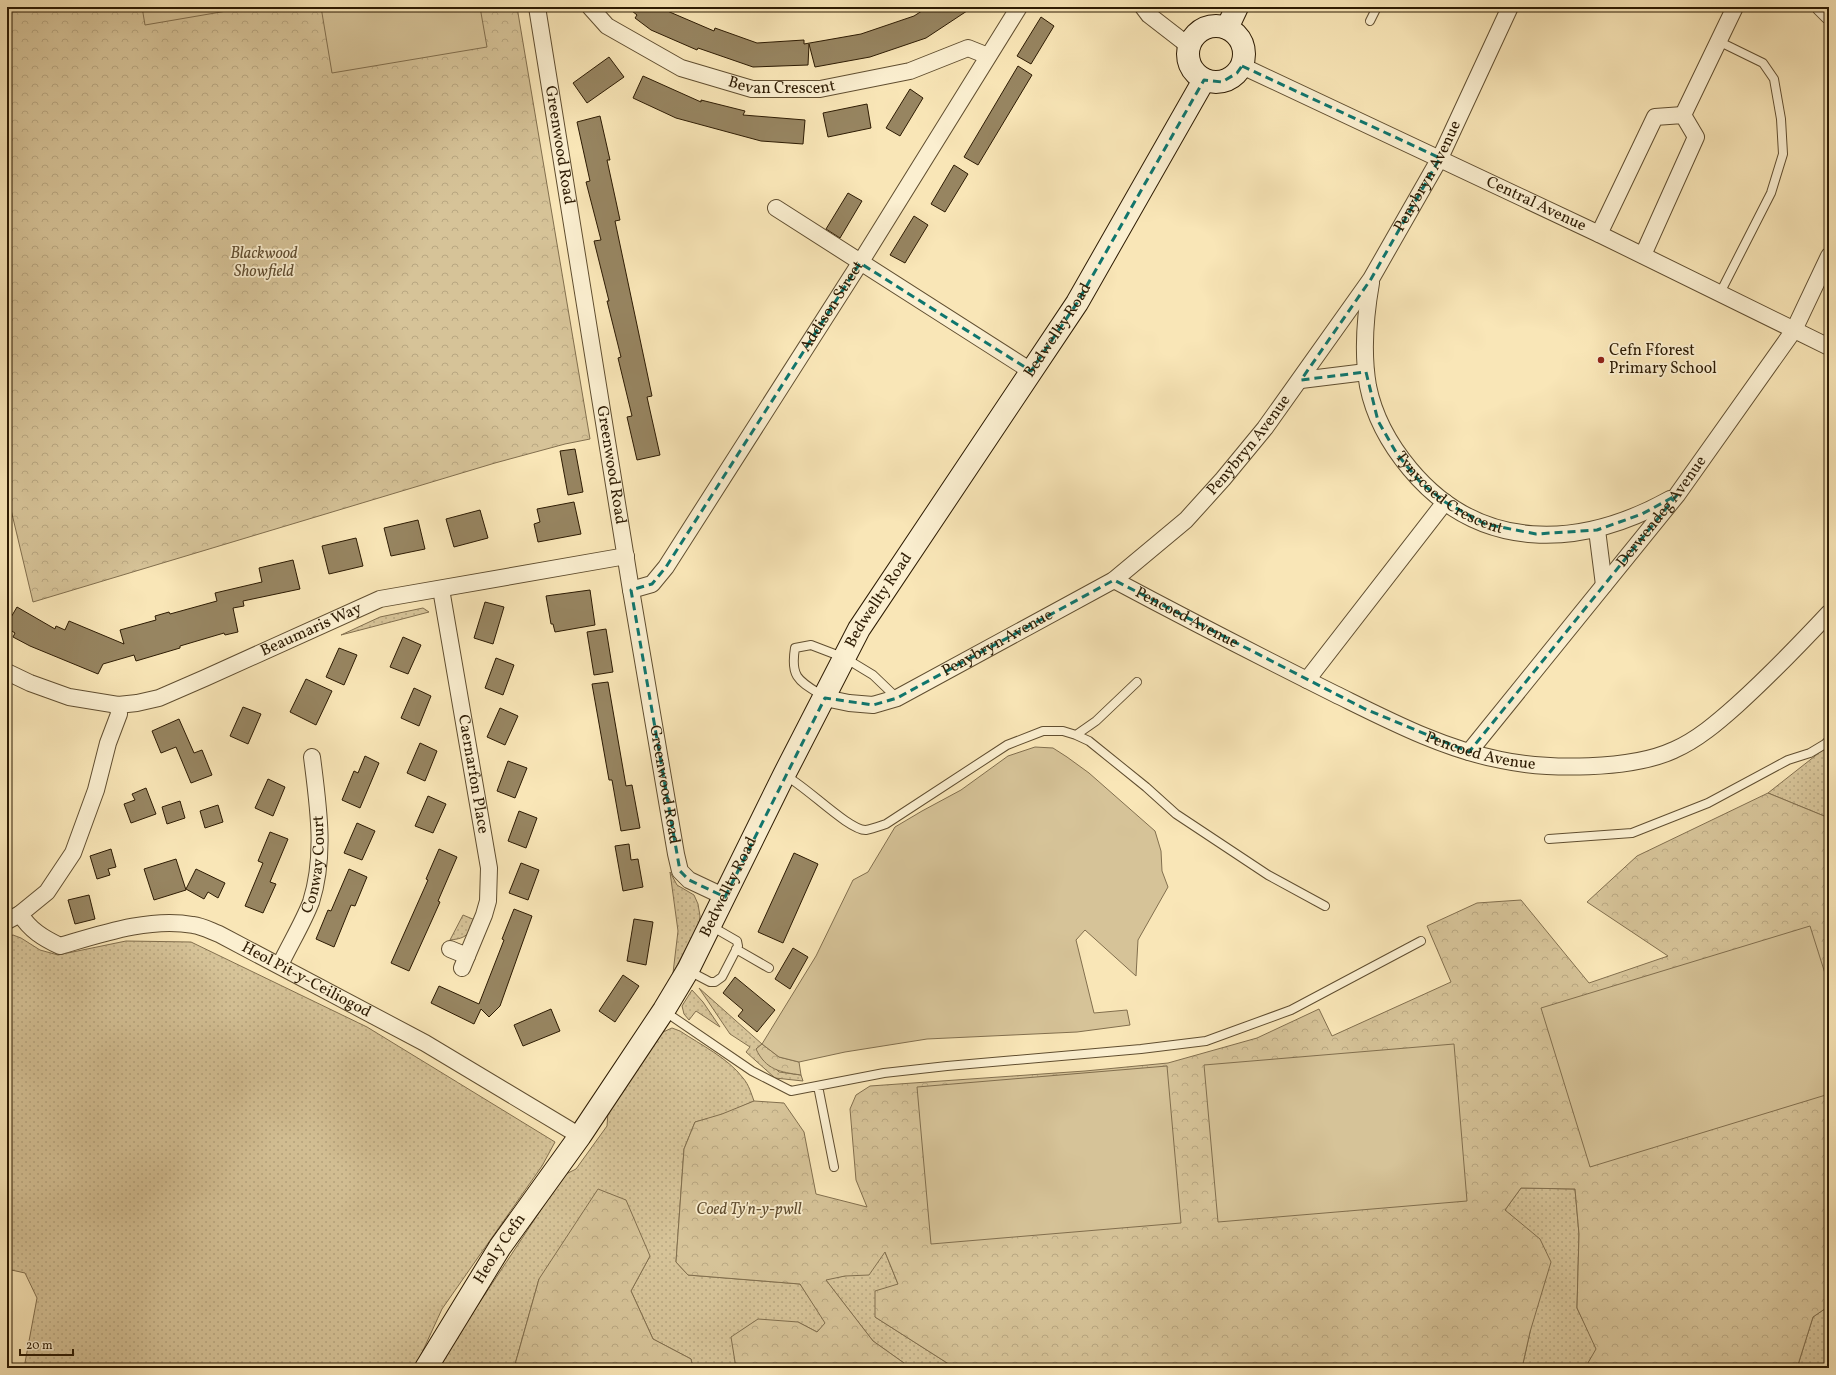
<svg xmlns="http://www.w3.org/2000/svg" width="1836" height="1375" viewBox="0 0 1836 1375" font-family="Vollkorn,serif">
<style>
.grass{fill:url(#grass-dots);stroke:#826f4e}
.forest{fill:url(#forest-crowns);stroke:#826f4e}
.garden{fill:#d6c398;stroke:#826f4e}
.building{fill:#978561;stroke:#2d1b03}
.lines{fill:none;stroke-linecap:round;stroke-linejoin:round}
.lane-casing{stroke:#604e30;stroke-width:10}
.street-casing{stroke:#604e30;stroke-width:18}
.secondary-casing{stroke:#2d1b03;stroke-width:24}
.lane{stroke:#fbefd0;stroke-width:8}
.street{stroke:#fbefd0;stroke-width:16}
.secondary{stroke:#fbefd0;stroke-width:22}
.marked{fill:none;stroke:#0f766e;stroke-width:3;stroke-dasharray:8 5;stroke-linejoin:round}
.poi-dot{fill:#8f2418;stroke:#fbefd0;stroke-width:1.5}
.labels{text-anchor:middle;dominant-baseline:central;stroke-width:3.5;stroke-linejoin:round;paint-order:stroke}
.street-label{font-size:16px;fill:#2d1b03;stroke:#fbefd0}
.park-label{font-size:16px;font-style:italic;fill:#604d30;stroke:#fbefd0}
.poi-label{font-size:16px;fill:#2d1b03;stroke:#fbefd0;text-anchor:start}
</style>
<defs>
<pattern id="grass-dots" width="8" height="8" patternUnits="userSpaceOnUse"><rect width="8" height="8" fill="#d6c398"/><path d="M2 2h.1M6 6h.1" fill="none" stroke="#b8a781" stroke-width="1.8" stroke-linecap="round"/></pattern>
<pattern id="forest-crowns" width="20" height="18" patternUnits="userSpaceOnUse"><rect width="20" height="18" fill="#d6c398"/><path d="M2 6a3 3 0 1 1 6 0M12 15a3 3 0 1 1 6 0" fill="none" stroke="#b8a781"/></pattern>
</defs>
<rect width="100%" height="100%" fill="#f9e6b7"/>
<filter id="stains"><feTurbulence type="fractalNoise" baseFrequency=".005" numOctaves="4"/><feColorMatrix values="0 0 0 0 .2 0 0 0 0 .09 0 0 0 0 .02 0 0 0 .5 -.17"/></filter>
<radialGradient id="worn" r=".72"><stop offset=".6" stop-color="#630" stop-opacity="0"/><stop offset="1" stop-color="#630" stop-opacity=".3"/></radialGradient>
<path class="grass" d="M423,608L429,612L341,635L380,617Z
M1829,745V818L1768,793Z
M670,872L677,885L694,895L698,904L700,916L699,924L673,973L678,931Z
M463,915L475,920C467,935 468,938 450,940Z
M13,935L21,938L40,950L58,955L126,941L191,942L367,1027L555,1142L542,1166L442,1309L415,1368H24L37,1298L25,1273L7,1269V937Z
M699,988L762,1044L756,1049L779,1072L801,1075L803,1081L775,1078L746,1052L750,1047L730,1034Z
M692,990L703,1002L720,1027L696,1011L689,1020L684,1014L682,1006Z
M672,1028L680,1031C701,1045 728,1058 743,1078C749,1085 751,1093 754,1101L722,1115L695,1122L684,1149L676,1262L688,1275L800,1284L826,1323L817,1332L798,1322L732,1337L736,1368H693L691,1359L653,1339L631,1291L650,1256L539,1279L514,1368H438L462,1329L564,1175L576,1169L607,1126L608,1112L641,1061L663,1032Z
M1521,1188L1575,1189L1579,1234L1577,1308L1597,1349L1585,1368H1522L1530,1332L1505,1210Z
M885,1252L898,1284L875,1317L955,1368H911L873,1341L825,1279L845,1276Z
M1829,1306V1368H1797L1813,1317Z"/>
<path class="forest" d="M7,7H517L590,439L565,444L495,463L33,602L7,493Z
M1768,793L1829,818V1306L1813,1317L1797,1368H1585L1596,1349L1577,1308L1579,1234L1575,1189L1521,1188L1505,1210L1540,1239L1551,1262L1530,1332L1522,1368H955L875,1317V1291L898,1284L885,1252L869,1275L845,1276L826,1280L873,1341L911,1368H736L731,1337L758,1319L798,1322L817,1332L825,1323L800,1284L688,1275L676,1262L684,1149L695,1122L722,1114L754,1101L784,1103L804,1132L816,1194L867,1207L856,1180L850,1109L856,1095L870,1086L1085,1071L1168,1063L1257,1038L1319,1009L1332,1036L1451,982L1427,926L1477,903L1521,900L1589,983L1668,956L1587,902L1637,856Z
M762,1044L779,1057L799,1062L801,1075C780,1072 766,1070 756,1049Z
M598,1189L626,1200L650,1256L631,1291L653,1339L691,1359L693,1368H514L539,1279Z"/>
<path class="garden" d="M142,7H250L145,25Z
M321,7H480L487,47L332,73Z
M1035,747L1053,748L1067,757L1089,773L1155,831L1161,851L1162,871L1168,887L1138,940L1136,976L1085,930L1076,940L1094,1013L1127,1010L1130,1025L1077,1032L927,1039L845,1052L799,1062L779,1057L762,1044L816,956L853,880L868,872L895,827L922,811L961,790L1008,756Z
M1810,926L1829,986V1094L1590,1167L1541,1008Z
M1454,1044L1467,1201L1218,1222L1204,1065Z
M1167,1066L1181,1223L931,1244L917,1087Z"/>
<path class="building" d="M627,7H658L714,31L715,28L757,43L804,40V44L861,34L914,16L928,7H973L926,38L870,57L815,67L809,44L808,65L753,67L698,48L697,50L651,30L635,18L637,15Z
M1041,17L1054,26L1031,64L1017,56Z
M609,57L624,77L587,103L573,83Z
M1018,66L1032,75L978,165L964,157Z
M643,76L701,102V100L745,111L743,115L805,120L803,144L761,141L676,118L633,98Z
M910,89L923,98L900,136L886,128Z
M867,104L871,128L828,137L823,113Z
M600,116L610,160H607L620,220L615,221L652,396L647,397L660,455L637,460L627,417L632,416L618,358L621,357L607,301H609L594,241L601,240L586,182L590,181L577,122Z
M954,165L968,174L945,212L931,204Z
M848,193L862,201L840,238L826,229Z
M914,216L928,225L905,263L890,255Z
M575,449L583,492L568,495L560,451Z
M574,502L581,534L538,542L534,524L540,522L537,509Z
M480,510L488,538L454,547L446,519Z
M418,520L425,549L391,556L384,528Z
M356,538L363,566L329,574L322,546Z
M293,560L300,589L243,601L244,606L233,608L238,632L225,635L224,633L180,646V648L136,661L134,655L103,664L98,674L30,646L13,637L15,633L7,628V624L17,607L55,629L56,626L65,630L69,621L124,644L120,630L156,620L155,616L169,612L170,614L217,601L215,593L262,582L259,568Z
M590,590L595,625L555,632L553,624H551L546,596Z
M485,602L504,607L493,644L474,638Z
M606,629L613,672L594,675L587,632Z
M403,637L421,645L408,674L390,667Z
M339,648L357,655L344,685L326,677Z
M496,658L514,665L503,695L485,688Z
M306,679L332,691L316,725L290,712Z
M608,682L626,786L632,785L640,828L621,831L612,780H609L592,684Z
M414,688L431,696L419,726L401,718Z
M243,707L261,714L248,744L230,736Z
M500,708L518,716L505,745L487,737Z
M179,719L194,753L202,750L212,775L191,783L176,747L161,753L152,731Z
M420,743L437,751L425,781L407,773Z
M365,756L379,763L360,808L342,800L354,771L358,773Z
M508,761L527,768L515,798L497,791Z
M268,779L285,787L273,816L255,808Z
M146,788L156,814L131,823L124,804L135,800L132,794Z
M428,796L446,804L433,833L415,826Z
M180,801L185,818L167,824L162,807Z
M218,805L223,822L205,828L200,811Z
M519,811L537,818L526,848L508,841Z
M357,823L375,831L362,860L344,853Z
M270,832L288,839L270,882L276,884L263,913L245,906L263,863L258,861Z
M629,844L631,860L638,859L643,887L623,891L615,846Z
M111,849L116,867L108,869L110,875L97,879L90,856Z
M439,849L457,857L438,901L440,902L409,971L391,963L428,880L426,879Z
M794,853L818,864L783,943L758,932Z
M176,859L186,890L154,900L144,869Z
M521,863L539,870L528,900L509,893Z
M196,869L225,883L218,898L208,892L204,899L186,889Z
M349,869L367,877L355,906L351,905L334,947L316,939L328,910L331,911Z
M89,895L95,919L75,924L68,900Z
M514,909L532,916L500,1006L489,1017L481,1009L474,1024L431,1003L439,986L479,1004L504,940L502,939Z
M634,919L653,922L646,965L627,961Z
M793,948L808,957L790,989L775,979Z
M623,975L639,986L615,1022L599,1011Z
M735,977L775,1010L757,1032L738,1016L743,1010L723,993Z
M551,1009L560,1031L523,1046L514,1025Z"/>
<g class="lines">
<g class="lane-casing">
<path id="lane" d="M1370,21L1377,7
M1718,41L1763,63L1774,79L1781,119L1783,154L1771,193L1720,293
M823,696C799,681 790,678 795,648L811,645L845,658L873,675L897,698
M1076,735L1089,741L1146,787L1176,814L1268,875L1325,906
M784,775C804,784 849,831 866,830C872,829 880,826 886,824L1007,745L1043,731H1063L1076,735L1096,721L1137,682
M1549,839L1632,833L1708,803L1788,760L1810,753L1825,744L1829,740
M736,949L769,968
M689,971L710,982H715L722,977L738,946L737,941L711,926
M664,1011L752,1071L791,1091L884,1073L947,1066L1141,1049L1206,1041L1291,1010L1421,941
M818,1086L834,1167"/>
</g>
<g class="street-casing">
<g id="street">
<path id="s1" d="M537,7L631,590L676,854L680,871L689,880L725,897"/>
<path id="s2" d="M590,7L607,26L681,68L752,89H820L910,71L968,48L988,56"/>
<path d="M1143,7L1149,15L1189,46"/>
<path d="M1820,7L1829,16"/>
<path id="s3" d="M1242,66L1599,234L1829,347"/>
<path d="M1683,115L1735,7"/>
<path d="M776,208L1031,371"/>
<path d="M1599,234L1655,117L1683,115L1696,137L1643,255"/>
<path id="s4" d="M1371,283C1365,317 1362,351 1368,386C1374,416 1390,445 1410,469C1480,553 1580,549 1670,499"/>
<path d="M1301,380L1366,372"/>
<path d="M1597,530L1604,585"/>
<path id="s5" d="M1114,580C1187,619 1261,657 1335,694C1388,720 1443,749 1501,760C1548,770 1631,770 1674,750C1697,740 1718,722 1737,705C1769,676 1799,645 1829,613"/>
<path id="s6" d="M441,589L489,868L488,901L484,915L462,968"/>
<path id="s7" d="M631,590L652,584L666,567L860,263L1019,7"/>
<path id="s8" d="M7,672L30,683L69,697L118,705L137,703L159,698L205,678L380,599L626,556"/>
<path d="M1307,680L1445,502"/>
<path id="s9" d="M825,698L849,703L873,705L897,698L1114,580L1186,520L1223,479L1265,428L1371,279L1440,158L1510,7"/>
<path id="s10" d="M1469,752L1677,495L1794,330L1829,256"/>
<path id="s11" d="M20,914C30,930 43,938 60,946C101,934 150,917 193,925C202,926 211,931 219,934L425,1043L580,1136"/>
<path d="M7,921L20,914L47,892L73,853L96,790L108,743L119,714L118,705"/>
<path d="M450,949L467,956"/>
<path id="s12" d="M280,965C290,944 303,923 311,902C326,855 318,805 312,757"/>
</g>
</g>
<g class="secondary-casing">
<g id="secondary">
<circle cx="1216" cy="54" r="28"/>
<path d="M1227,28L1237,7"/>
<path id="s13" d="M426,1368L500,1247L580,1136L664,1010L688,970L784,775L859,629L1077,303L1204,80"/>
</g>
</g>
<use href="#lane" class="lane"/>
<use href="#street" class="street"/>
<use href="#secondary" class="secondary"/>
</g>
<path class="marked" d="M1242,66L1440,158L1371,279L1301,380L1366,372L1378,421L1397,454L1421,483L1445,502L1485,524L1536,534L1597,530L1642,514L1677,495L1469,752L1365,709L1114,580L897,698L873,705L825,698L725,897L689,880L680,871L631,590L652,584L666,567L860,263L1031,371L1077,303L1204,80L1222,82L1237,73Z"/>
<circle class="poi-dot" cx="1601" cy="360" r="4"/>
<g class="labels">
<g class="street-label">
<text stroke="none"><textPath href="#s2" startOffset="214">Bevan Crescent</textPath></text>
<text stroke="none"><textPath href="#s1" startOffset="140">Greenwood Road</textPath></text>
<text stroke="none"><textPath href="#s9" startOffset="836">Penybryn Avenue</textPath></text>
<text stroke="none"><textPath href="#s3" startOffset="325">Central Avenue</textPath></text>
<text stroke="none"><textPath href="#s7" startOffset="353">Addison Street</textPath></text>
<text stroke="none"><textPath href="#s13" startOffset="1217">Bedwellty Road</textPath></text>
<text stroke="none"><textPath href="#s9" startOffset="512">Penybryn Avenue</textPath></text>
<text stroke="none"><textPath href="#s1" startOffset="464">Greenwood Road</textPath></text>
<text stroke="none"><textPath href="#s4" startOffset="244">Tynycoed Crescent</textPath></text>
<text stroke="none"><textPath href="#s10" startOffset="308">Derwendeg Avenue</textPath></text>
<text stroke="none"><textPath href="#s13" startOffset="893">Bedwellty Road</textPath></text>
<text stroke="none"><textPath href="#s5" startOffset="82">Pencoed Avenue</textPath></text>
<text stroke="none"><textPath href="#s8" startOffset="325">Beaumaris Way</textPath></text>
<text stroke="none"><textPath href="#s9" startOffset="188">Penybryn Avenue</textPath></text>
<text stroke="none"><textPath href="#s5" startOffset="406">Pencoed Avenue</textPath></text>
<text stroke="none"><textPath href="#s6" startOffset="188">Caernarfon Place</textPath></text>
<text stroke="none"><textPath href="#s1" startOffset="788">Greenwood Road</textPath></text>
<text stroke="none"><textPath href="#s12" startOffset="108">Conway Court</textPath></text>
<text stroke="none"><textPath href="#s13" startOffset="569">Bedwellty Road</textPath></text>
<text stroke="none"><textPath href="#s11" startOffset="314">Heol Pit-y-Ceiliogod</textPath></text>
<text stroke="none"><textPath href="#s13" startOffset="140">Heol y Cefn</textPath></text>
</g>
<g class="park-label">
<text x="264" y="254">Blackwood<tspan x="264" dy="18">Showfield</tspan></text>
<text x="749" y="1210">Coed Ty'n-y-pwll</text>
</g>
<g class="poi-label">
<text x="1609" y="351">Cefn Fforest<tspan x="1609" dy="18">Primary School</tspan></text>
</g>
</g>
<rect width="1836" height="1375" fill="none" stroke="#f9e6b7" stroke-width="24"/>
<rect x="8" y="8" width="1820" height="1359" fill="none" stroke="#2d1b03" stroke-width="2"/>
<rect x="12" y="12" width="1812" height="1351" fill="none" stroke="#2d1b03"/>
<path d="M20 1349v6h53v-6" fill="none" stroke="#2d1b03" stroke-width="2"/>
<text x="26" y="1349" font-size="12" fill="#2d1b03" stroke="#fbefd0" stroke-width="3" paint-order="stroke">20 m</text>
<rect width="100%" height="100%" filter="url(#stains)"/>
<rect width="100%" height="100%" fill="url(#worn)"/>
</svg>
